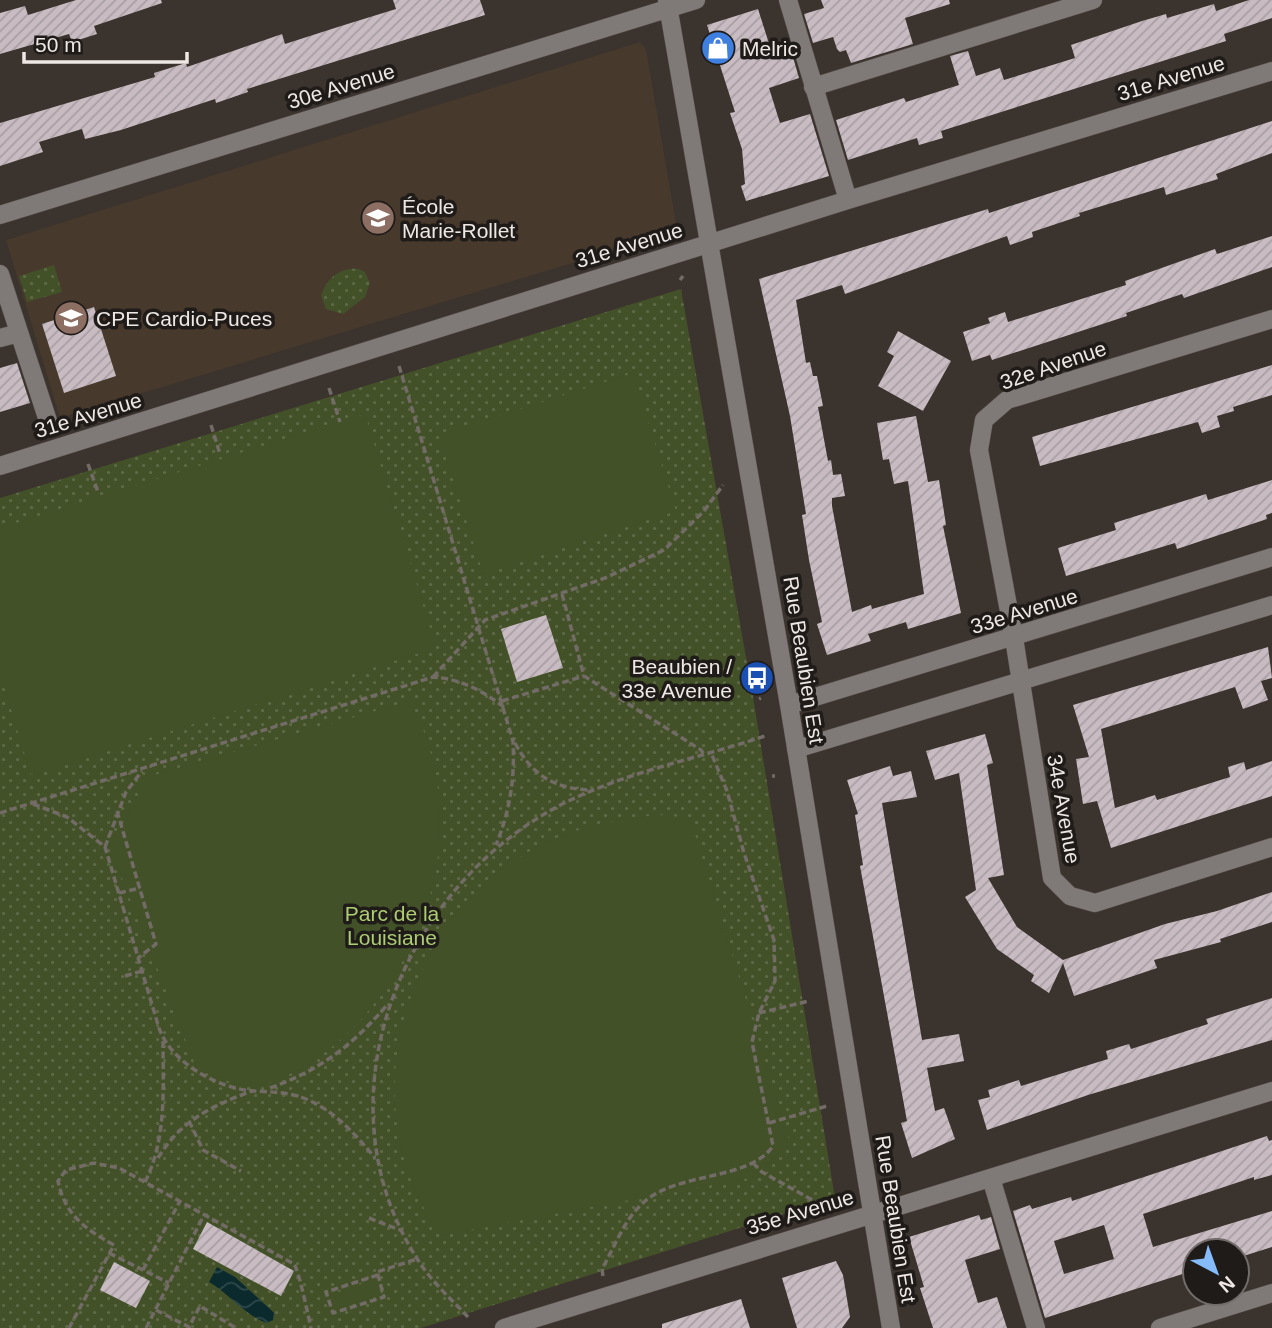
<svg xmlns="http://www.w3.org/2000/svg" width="1272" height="1328" viewBox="0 0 1272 1328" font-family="Arial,sans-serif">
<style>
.education{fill:#47392c}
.green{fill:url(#green-dots)}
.pitch{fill:#435128}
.water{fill:url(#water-waves)}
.building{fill:url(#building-hatch);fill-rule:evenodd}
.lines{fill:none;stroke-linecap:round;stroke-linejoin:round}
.minor-casing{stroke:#58504a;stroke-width:19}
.path{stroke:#726b66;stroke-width:3.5;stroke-dasharray:7 3.5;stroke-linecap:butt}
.minor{stroke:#7f7978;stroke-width:18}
.labels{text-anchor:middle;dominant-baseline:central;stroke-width:7;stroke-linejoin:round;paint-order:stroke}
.poi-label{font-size:21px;fill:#eee8e5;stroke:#1f1b19;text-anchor:start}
.street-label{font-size:21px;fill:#eee8e5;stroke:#1f1b19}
.park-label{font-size:21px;fill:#adcd73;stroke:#1f1b19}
</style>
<defs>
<pattern id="green-dots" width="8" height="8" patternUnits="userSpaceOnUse" patternTransform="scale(1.75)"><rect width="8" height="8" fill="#435128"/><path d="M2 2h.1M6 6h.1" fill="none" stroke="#5e6a47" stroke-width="1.8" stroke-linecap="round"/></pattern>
<pattern id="water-waves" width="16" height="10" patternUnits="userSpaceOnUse" patternTransform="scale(1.75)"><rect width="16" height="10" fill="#0b2a2d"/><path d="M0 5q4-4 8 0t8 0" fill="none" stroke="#2f494b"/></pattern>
<pattern id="building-hatch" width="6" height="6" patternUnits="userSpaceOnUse" patternTransform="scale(1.75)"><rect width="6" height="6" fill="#c8bcc2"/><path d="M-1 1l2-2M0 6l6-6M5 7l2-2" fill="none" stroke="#a89ea3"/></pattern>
</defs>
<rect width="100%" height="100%" fill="#3b332d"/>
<path class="education" d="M640,42L646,49L676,223L667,225L668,234L60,418L6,240Z"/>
<path class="green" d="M54,265L62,292L27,302L19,276Z
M359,269L365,272L370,283L365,297L343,314L326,309L321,296C327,278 340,267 359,269Z
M681,289L753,697L835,1198L421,1328H0V498Z"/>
<path class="pitch" d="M633,373L676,511L483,573L439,435Z
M365,414L436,648L31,775L0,673V528Z
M410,701C436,750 444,800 438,855C429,937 373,1028 301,1068C288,1075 271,1085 256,1085C234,1085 215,1078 196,1067L110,848L147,777Z
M659,815L690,818L789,1139L765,1175L441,1235C349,1108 401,921 537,847C576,827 617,819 659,815Z
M376,1279L381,1295L335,1310L330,1295Z"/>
<path class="water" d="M217,1267L235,1277L270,1309L274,1313L273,1320L267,1323C244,1315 230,1294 209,1282Z"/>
<path class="building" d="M76,0H161L162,3L94,26L97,34L72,42L69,34L0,54V13L25,6L28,15Z
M393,0H480L485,15L247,89L248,92L216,103L215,99L121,130L85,139L82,129L39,142L43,152L0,166V123L155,77L154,73L186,63L187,67L282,34L285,44L341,26L396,9Z
M821,0H949L950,4L905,18L913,44L851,63L846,50L840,52L837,49L833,37L813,43L804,14L824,8Z
M1249,0H1272V18L1224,34L1226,41L941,131L943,138L919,145L917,138L848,160L836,120L904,98L906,102L959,85L950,56L968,51L976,76L1000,68L1004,80L1075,58L1071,45L1142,21L1166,14L1167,18L1214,4L1216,11Z
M758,9L772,53L790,47L799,78L769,88L780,123L810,114L829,176L746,201L741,186L745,184L742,149L730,113L735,112L707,25Z
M1272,121V153L1216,174L1218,179L1166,195L1164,187L1079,213L1080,216L1032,232L1033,237L1010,245L1007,236L845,294L842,285L796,300L806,363L810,362L813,376H817L823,406L818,407L828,461L831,460L833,475L841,474L845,496L832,498V506L852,612L871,605L872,609L924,594L908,481L894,484L889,459L883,460L877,423L916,416L928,482L939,480L946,525L943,526L961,613L908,629L906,622L868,634L871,641L827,655L817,624L822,622L809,560L802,515L806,514L790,416L759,279L988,209L989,213Z
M1272,236V267L1184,298L1182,294L1126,313L1127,316L992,360L990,355L972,361L963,332L990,323L988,318L1005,312L1008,322L1126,285L1125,281L1215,249L1217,254Z
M94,307L116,376L64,393L42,324Z
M898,331L951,361L923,411L878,386L894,356L887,352Z
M17,363L30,403L0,412V368Z
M1272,365V395L1233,407L1234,411L1217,416L1220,427L1202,433L1198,422L1040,466L1032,437Z
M1272,480V513L1266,515L1267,519L1177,549L1175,543L1066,576L1058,548L1116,530L1114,523L1206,494L1208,500Z
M546,615L563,668L517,682L501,629Z
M1268,647L1272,678L1261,681L1268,700L1243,709L1235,687L1101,729L1115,808L1155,795L1157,800L1230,777L1228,767L1244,762L1246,770L1272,761V796L1111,848L1097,801L1083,804L1076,759L1089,757L1073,705Z
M985,734L993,763L987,765L1004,875L988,878L1017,927L1063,960L1165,924L1217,911L1272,892V922L1220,939L1221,942L1154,960L1157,968L1074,996L1063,963L1049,993L1031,981L1034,975L997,949L965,897L976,890L959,773L935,780L926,751Z
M890,766L893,776L911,771L917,797L882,803L922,1040L959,1034L964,1061L927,1068L935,1111L944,1108L955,1139L912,1158L901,1123L907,1121L860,866L863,865L855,815L858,814L847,780Z
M1272,998V1040L1088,1095L987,1130L978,1100L990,1097L988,1090L1019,1080L1021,1086L1108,1059L1106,1051L1129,1044L1131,1049L1208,1024L1206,1019Z
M1267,1136L1269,1141L1272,1140V1175L1254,1180V1177L1143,1214L1153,1247L1272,1211V1247L1237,1258V1251H1195V1270L1045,1318L1013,1211L1030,1205L1032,1209L1071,1197L1072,1201ZM1104,1225L1114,1259L1064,1274L1054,1241Z
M979,1215L981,1220L991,1217L1000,1249L965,1260L978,1303L997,1297L1007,1328H933L920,1288L924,1287L909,1237Z
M207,1222L294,1271L281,1296L193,1249Z
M836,1261L843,1275L850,1317L842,1328H797L782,1278Z
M114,1262L150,1281L136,1308L100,1290Z
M741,1299L750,1328H662V1324Z"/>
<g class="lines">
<g class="minor-casing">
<path id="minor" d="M667,0L789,705L891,1328
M788,0L848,200
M813,87L1093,0
M0,215L696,0
M0,274L50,427
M1272,319L1007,400L984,420L979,450L1014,638L1052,878L1070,896L1095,903L1272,847
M0,338L19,333
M0,466L848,200L1272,71
M789,705L1272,557
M796,749L1272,605
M991,1178L1036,1328
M504,1328L1272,1091
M1160,1328L1272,1293"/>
</g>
<path class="path" d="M680,280L683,276
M399,366L513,741C515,779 510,810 496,845
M329,388L340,422
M211,425L220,454
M88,464L98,492
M562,594L584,676L701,750L705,756
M433,677L485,620L605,578L664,550L704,511L723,485
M759,699L761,698
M502,701L584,676
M515,743C532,775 553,788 589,790
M772,776H775
M33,804L67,817L105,847L159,1028C171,1063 219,1089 254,1091C272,1092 289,1092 306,1099C335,1111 356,1135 375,1158
M117,811L156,944L138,958
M0,813L433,677C461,679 481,690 504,707
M105,847L126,792L142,771
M119,893L140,888
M125,976L142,971
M759,1013L809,1001
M270,1088C320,1070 352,1046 387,1005
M189,1121L203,1150L241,1171
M769,1123L827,1106
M158,1158C181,1120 212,1106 252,1091
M753,1163L762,1172L825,1207
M898,1181L899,1179
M145,1182C167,1138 163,1088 163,1040
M840,1199L843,1200
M369,1218L400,1230
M109,1253L169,1283
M143,1270L180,1201
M378,1275L326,1292L333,1313L384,1297L378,1275L377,1272L417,1259
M603,1276L602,1269C614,1248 624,1220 642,1204C675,1171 748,1182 773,1146L752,1042L759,1013L775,981L774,940L744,853L727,791L712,755
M156,1310L189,1327L200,1306L234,1327
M468,1317C450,1298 429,1279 416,1257C320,1104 395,905 541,816C608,775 691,761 765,736
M69,1328L114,1245C85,1229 65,1215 58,1181L66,1170L94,1163L119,1168L294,1264C299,1271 308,1315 311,1328
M146,1328L204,1215"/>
<use href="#minor" class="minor"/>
</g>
<defs>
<g id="shop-disc" transform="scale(1.75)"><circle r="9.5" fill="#3f7fe0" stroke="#1f1b19"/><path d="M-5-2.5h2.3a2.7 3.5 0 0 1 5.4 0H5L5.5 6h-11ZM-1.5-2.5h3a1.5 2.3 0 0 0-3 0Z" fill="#fff"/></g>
<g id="school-disc" transform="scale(1.75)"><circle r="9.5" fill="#8d6e63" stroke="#1f1b19"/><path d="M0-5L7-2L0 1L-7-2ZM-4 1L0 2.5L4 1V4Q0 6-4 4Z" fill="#fff"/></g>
<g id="bus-disc" transform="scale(1.75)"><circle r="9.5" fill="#1a4fb4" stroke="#1f1b19"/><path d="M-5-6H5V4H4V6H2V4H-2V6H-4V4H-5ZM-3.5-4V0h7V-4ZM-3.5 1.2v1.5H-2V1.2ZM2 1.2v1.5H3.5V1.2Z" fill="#fff"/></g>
</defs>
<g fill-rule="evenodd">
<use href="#shop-disc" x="718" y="48"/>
<use href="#school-disc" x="378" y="218"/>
<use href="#school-disc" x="71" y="318"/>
<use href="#bus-disc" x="757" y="678"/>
</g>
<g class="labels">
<g class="poi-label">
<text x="742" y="48">Melric</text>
<text x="402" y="206">École<tspan x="402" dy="24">Marie-Rollet</tspan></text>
<text x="96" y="318">CPE Cardio-Puces</text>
<text x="732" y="666" text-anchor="end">Beaubien /<tspan x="732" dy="24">33e Avenue</tspan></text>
</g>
<g class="street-label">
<text transform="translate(1171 78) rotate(-17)">31e Avenue</text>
<text transform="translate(341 86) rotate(-17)">30e Avenue</text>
<text transform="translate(629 245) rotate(-17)">31e Avenue</text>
<text transform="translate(1053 365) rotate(-19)">32e Avenue</text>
<text transform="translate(88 415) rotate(-17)">31e Avenue</text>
<text transform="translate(1024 611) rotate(-17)">33e Avenue</text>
<text transform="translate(804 660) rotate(81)">Rue Beaubien Est</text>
<text transform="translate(1064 809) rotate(80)">34e Avenue</text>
<text transform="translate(800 1212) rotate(-17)">35e Avenue</text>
<text transform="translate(896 1219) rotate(81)">Rue Beaubien Est</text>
</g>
<g class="park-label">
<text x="392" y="913">Parc de la<tspan x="392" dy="24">Louisiane</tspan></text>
</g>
</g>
<g transform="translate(1216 1272) rotate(139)"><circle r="33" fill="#1f1b19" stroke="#726d6b" stroke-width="2"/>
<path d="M0-5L12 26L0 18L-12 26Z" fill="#85bbfb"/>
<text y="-10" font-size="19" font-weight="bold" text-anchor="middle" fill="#eee8e5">N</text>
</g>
<path d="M24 52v10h163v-10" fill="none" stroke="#eee8e5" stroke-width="3.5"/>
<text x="35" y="52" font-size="21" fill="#eee8e5" stroke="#1f1b19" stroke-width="5" paint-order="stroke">50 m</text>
</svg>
